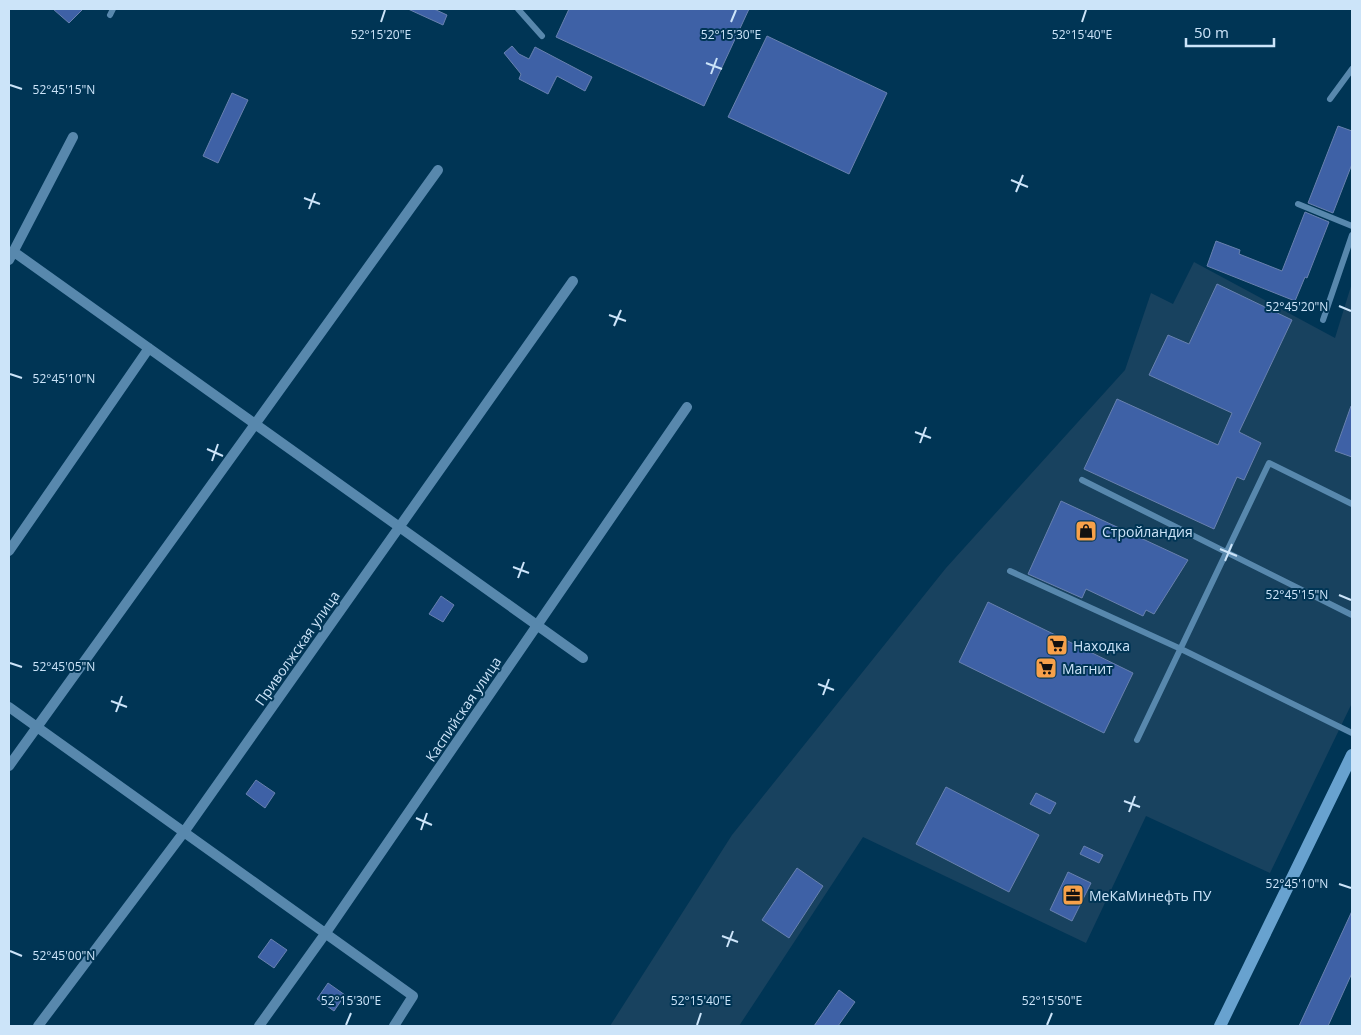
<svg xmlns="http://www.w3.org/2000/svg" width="1361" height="1035" viewBox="0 0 1361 1035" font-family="'Open Sans',sans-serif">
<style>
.built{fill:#18425f}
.building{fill:#3e61a6;stroke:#6881af}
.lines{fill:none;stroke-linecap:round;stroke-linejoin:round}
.lane{stroke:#5888ad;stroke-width:6}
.street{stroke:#5888ad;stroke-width:10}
.primary{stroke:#68a2cf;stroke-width:12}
.ticks{fill:none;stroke:#cce4f9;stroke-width:2}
.labels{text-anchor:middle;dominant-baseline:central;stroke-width:4;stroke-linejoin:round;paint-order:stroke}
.poi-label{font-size:14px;fill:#cce4f9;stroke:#003555;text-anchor:start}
.street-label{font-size:14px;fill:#cce4f9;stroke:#003555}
.ticks-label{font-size:12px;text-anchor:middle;fill:#cce4f9;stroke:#003555;stroke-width:4;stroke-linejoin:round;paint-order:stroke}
</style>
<rect width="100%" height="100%" fill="#003555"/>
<path class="built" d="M1194,262L1335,338L1352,283V703L1270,873L1146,816L1086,943L863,837L739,1026H610L732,835L946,568L1125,370L1151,293L1173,304Z"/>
<path class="building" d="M53,9H83L69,23Z
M408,9H434L447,15L443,25Z
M569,9H749L704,106L556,37Z
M767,36L887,93L849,174L728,117Z
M512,46L519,54L529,59L535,47L592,77L585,91L557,76L548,94L519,79L521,74L504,53Z
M232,93L248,100L218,163L203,156Z
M1338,126L1352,131V164L1333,213L1308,203Z
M1305,212L1329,222L1307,278L1305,277L1295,301L1207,266L1216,241L1240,250L1239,254L1282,271Z
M1217,284L1292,320L1239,432L1261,443L1244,480L1237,477L1214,529L1084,469L1117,399L1218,445L1232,413L1149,375L1168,335L1189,344Z
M1351,406L1352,407V457L1335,451Z
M1061,501L1188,560L1154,614L1146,610L1143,616L1086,589L1082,598L1028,574Z
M441,596L454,605L443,622L429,614Z
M988,602L1133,673L1104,733L959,662Z
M256,780L275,793L265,808L246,794Z
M946,787L1039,835L1009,892L916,844Z
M1036,793L1056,803L1050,814L1030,804Z
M1084,846L1103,855L1099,863L1080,854Z
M797,868L823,886L789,938L762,920Z
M1068,872L1091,883L1072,921L1050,910Z
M1352,911V973L1328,1026H1299Z
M271,939L287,950L274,968L258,957Z
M328,983L345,995L334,1011L317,999Z
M839,990L855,1002L838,1026H814Z"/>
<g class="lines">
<path class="lane" d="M518,9L542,36
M110,15L113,9
M1330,99L1352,69
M1298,204L1352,226
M1323,320L1352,235
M1082,480L1352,615
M1010,571L1181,649L1352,733
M1137,740L1269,463L1352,504"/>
<path class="street" d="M14,252L583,658
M9,260L73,137
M9,551L149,348
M9,707L413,996L394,1026
M9,766L438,170
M38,1026L184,832L573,281
M259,1026L325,934L687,407"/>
<path class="primary" d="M1220,1026L1352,755"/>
</g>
<path class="ticks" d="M381,22L385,10M731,22L736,10M1082,22L1086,10M706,63L722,69M711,74L717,58M10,85L22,89M1011,180L1028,187M1016,192L1023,175M304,198L320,204M309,209L315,193M1339,306L1351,311M609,315L626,321M614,326L621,310M10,374L22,378M915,432L931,438M920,443L926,427M207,449L223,456M212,461L218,444M1220,549L1237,556M1225,561L1232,544M513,567L529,573M518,578L524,562M1339,595L1351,600M10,663L22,667M818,684L834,690M823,695L829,679M111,701L127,707M116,712L122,696M1124,801L1140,807M1129,812L1135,796M416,818L432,825M421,830L427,813M1339,884L1351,888M722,936L738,942M727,947L733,931M10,951L22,956M346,1025L351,1013M697,1025L701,1013M1047,1025L1052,1013"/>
<defs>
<g id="shop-square" transform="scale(1.125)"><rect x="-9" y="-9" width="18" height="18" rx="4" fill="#f7a14a" stroke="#003555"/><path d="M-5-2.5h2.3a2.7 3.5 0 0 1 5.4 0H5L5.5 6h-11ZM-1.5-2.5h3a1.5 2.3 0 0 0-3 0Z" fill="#111"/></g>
<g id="supermarket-square" transform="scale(1.125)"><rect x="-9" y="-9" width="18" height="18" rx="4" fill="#f7a14a" stroke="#003555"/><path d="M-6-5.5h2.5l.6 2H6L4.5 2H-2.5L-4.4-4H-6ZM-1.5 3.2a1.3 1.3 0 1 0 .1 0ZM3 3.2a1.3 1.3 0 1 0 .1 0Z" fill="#111"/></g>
<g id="office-square" transform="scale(1.125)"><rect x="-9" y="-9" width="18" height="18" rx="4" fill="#f7a14a" stroke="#003555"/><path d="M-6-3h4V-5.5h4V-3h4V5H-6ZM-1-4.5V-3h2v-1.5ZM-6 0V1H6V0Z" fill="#111"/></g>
</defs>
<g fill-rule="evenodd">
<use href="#shop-square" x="1086" y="531"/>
<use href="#supermarket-square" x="1057" y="645"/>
<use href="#supermarket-square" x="1046" y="668"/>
<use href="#office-square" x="1073" y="895"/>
</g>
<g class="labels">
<g class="poi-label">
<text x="1102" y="531">Стройландия</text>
<text x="1073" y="645">Находка</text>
<text x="1062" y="668">Магнит</text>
<text x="1089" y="895">МеКаМинефть ПУ</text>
</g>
<g class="street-label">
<text transform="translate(297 648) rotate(-55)">Приволжская улица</text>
<text transform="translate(463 709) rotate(-56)">Каспийская улица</text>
</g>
</g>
<g class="ticks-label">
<text x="381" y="39">52°15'20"E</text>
<text x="731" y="39">52°15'30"E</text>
<text x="1082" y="39">52°15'40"E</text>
<text x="64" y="94">52°45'15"N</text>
<text x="1297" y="311">52°45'20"N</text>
<text x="64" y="383">52°45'10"N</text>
<text x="1297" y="599">52°45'15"N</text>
<text x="64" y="671">52°45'05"N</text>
<text x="1297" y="888">52°45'10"N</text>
<text x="64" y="960">52°45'00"N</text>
<text x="351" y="1005">52°15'30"E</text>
<text x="701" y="1005">52°15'40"E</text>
<text x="1052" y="1005">52°15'50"E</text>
</g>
<rect width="1361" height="1035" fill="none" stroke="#cce4f9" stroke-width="20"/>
<path d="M1186 38v8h88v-8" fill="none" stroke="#cce4f9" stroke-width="2.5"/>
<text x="1194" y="38" font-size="15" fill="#cce4f9" stroke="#003555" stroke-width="4" paint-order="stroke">50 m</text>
</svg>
